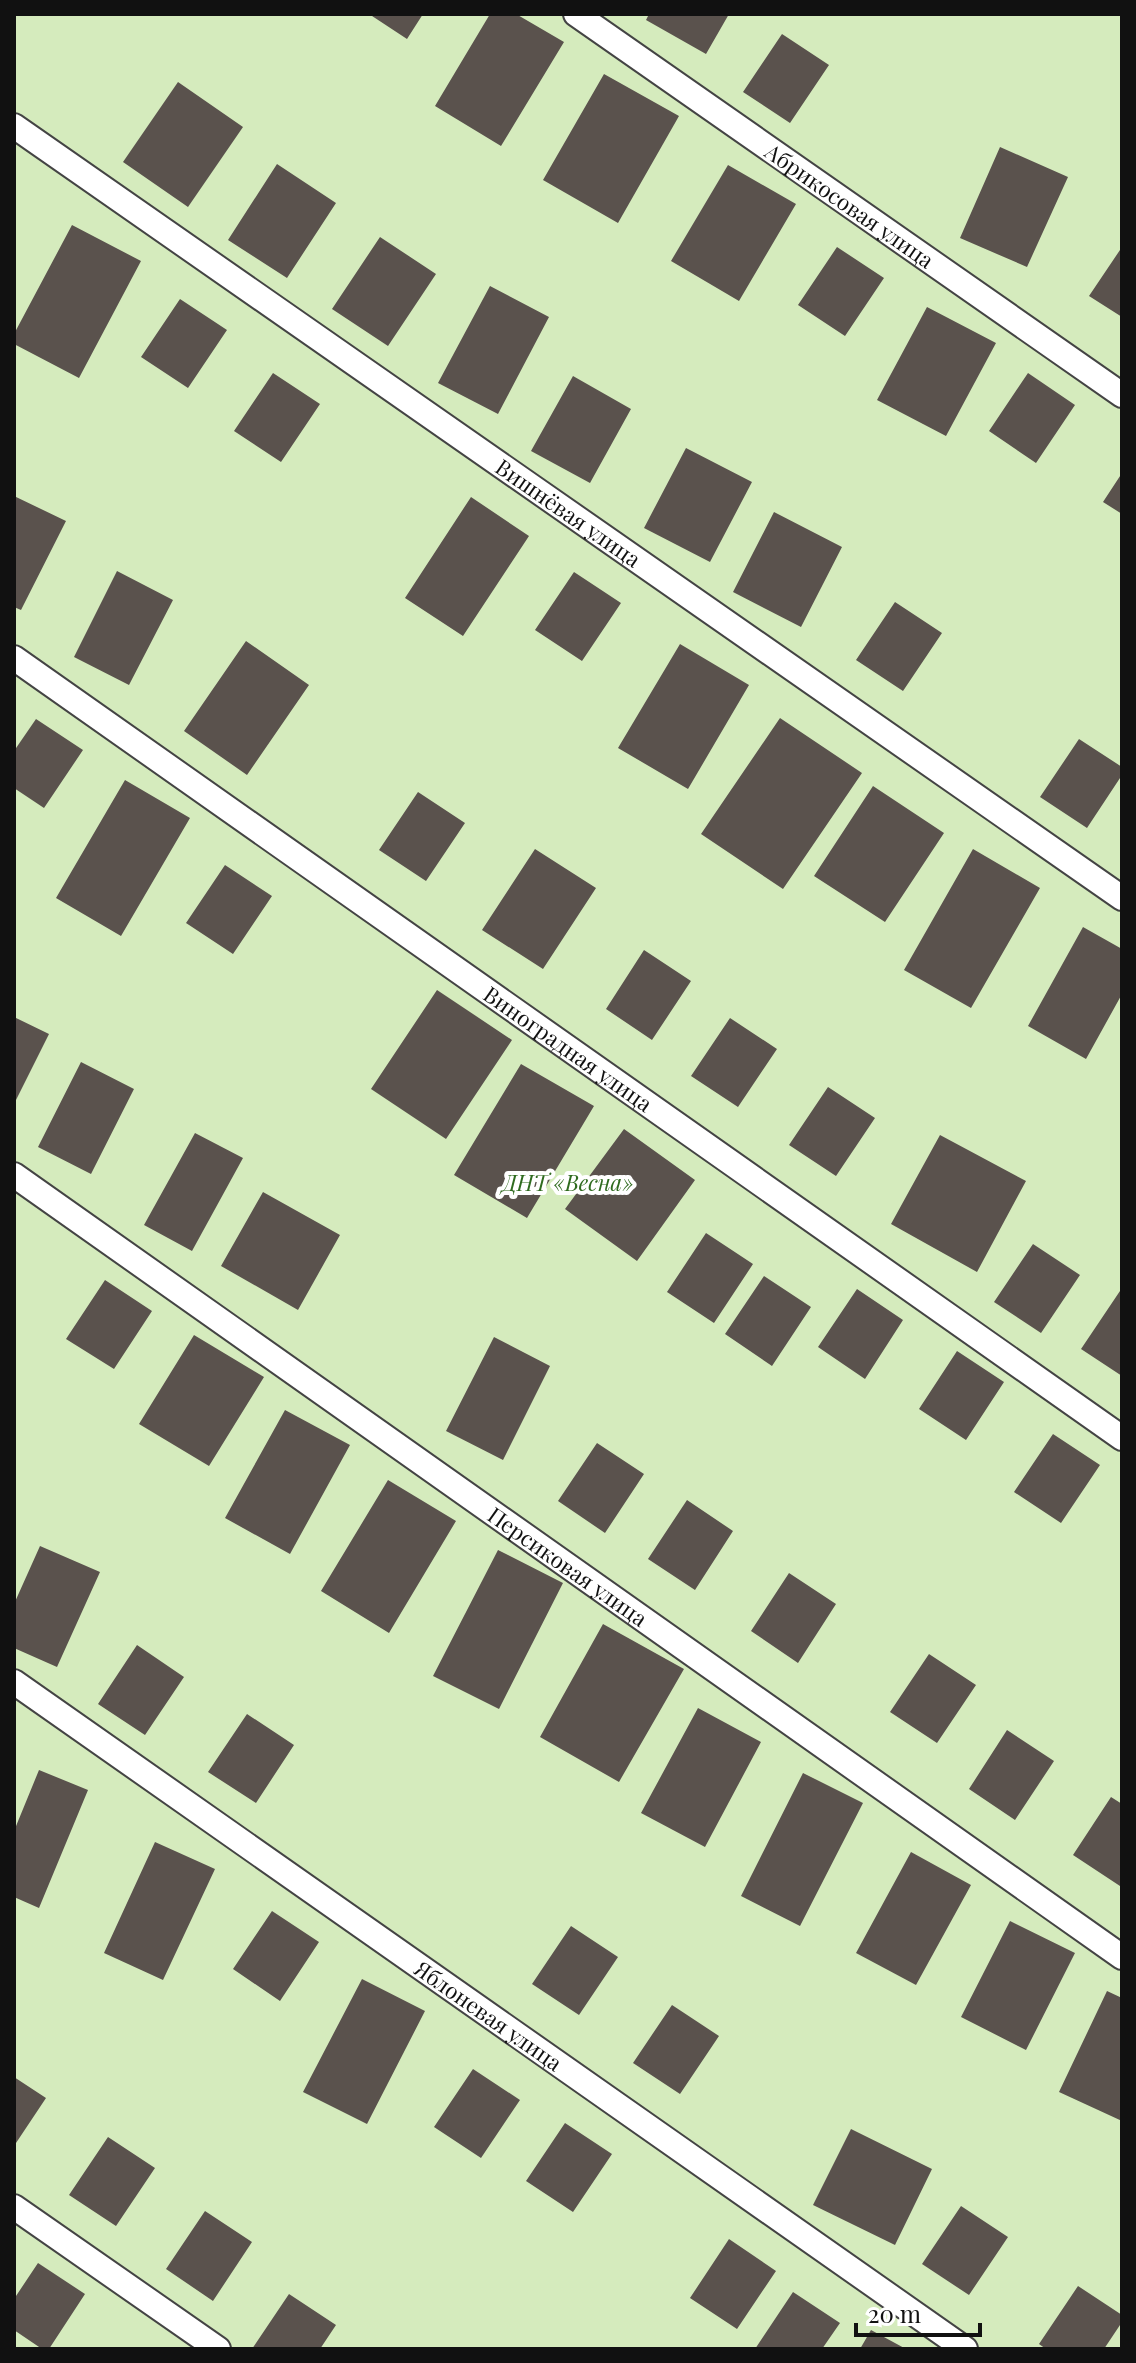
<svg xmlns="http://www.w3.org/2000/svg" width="1136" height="2363" viewBox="0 0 1136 2363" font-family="'Playfair Display',serif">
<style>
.green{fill:#d5ebbd}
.building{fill:#5a524d}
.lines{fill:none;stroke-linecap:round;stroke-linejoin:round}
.service-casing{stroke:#444;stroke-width:28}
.service{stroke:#fff;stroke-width:24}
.labels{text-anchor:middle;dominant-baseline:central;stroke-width:8;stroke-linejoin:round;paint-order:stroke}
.street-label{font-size:22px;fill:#111;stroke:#fff}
.park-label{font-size:22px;font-style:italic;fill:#2f6b1f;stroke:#fff}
</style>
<rect width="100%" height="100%" fill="#fffdf5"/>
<path class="green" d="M14,14H1122V2349H14Z"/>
<path class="building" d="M369,14H423L407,39Z
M490,14H516L564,42L501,146L435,106Z
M649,14H729L706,54L646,20Z
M782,34L829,65L790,123L743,92Z
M604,74L679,116L618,223L543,180Z
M178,82L243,127L188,207L123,162Z
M1000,147L1068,177L1027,267L960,238Z
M277,164L336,203L287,278L228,240Z
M728,165L796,204L739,301L671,261Z
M72,225L141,261L79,378L14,344V334Z
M380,237L436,274L388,346L332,309Z
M837,247L884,278L845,336L798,305Z
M1122,247V317L1089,296Z
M490,286L549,317L498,414L438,383Z
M180,299L227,330L188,388L141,357Z
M927,307L996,343L946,436L877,400Z
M273,373L320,404L281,462L234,431Z
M1028,373L1075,405L1036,463L989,431Z
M573,376L631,409L590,483L531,451Z
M686,448L752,482L710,562L644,528Z
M1122,473V514L1103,502Z
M14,496L66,521L21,610L14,607Z
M471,497L529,536L463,636L405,598Z
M774,512L842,547L801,627L733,592Z
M117,571L173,600L129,685L74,657Z
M574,572L621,603L582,661L535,630Z
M895,602L942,633L903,691L856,660Z
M246,641L309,685L247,775L184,731Z
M680,644L749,685L688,789L618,748Z
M780,718L862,773L783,889L701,834Z
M36,719L83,750L44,808L14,788V751Z
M1079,739L1122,767V775L1087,828L1040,797Z
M125,780L190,818L121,936L56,898Z
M873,786L944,833L885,922L814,876Z
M418,792L465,823L426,881L379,850Z
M535,849L596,888L543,969L482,930Z
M973,849L1040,888L971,1008L904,970Z
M225,865L272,896L233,954L186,923Z
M1083,927L1122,949V994L1086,1059L1028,1026Z
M644,950L691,981L652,1040L606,1009Z
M437,990L512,1040L446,1139L371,1089Z
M14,1017L49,1034L14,1104Z
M730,1018L777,1049L738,1107L691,1076Z
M81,1062L134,1089L91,1174L38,1147Z
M521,1064L594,1106L527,1218L454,1175Z
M828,1087L875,1118L836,1176L789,1145Z
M624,1129L695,1180L637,1261L565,1209Z
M195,1133L243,1158L192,1251L144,1225Z
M940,1135L1026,1181L977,1272L891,1224Z
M263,1192L340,1235L298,1310L221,1266Z
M706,1233L753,1264L714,1323L667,1292Z
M1033,1244L1080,1275L1041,1333L994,1302Z
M764,1276L811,1307L772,1366L725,1334Z
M105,1280L152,1311L114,1369L66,1339Z
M1122,1288V1376L1081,1349Z
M857,1289L903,1320L865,1379L818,1347Z
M194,1335L264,1377L209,1466L139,1424Z
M494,1337L550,1366L503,1460L446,1431Z
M957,1351L1004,1382L966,1440L919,1409Z
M285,1410L350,1445L290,1554L225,1518Z
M1053,1434L1100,1465L1061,1523L1014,1492Z
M597,1443L644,1474L605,1533L558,1501Z
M388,1480L456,1521L389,1633L321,1591Z
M687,1500L733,1531L695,1590L648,1559Z
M40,1546L100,1572L57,1667L14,1648V1604Z
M498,1550L563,1583L499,1709L433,1676Z
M789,1573L836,1604L798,1663L751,1631Z
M603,1624L684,1669L619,1782L540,1737Z
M137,1645L184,1677L145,1735L98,1704Z
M929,1654L976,1685L937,1743L890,1712Z
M698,1708L761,1742L705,1847L641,1813Z
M247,1714L294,1745L256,1803L208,1772Z
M1007,1730L1054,1761L1015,1820L969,1789Z
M39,1770L88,1790L39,1908L14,1897V1831Z
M803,1773L863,1803L800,1926L741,1896Z
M1111,1797L1122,1804V1883L1120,1886L1073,1855Z
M155,1842L215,1869L163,1980L104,1953Z
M911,1852L971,1885L916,1985L856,1953Z
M272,1911L319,1942L280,2001L233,1969Z
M1010,1921L1075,1953L1026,2050L961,2017Z
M571,1926L618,1957L579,2015L532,1984Z
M362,1979L425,2011L367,2124L303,2092Z
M1107,1991L1122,1998V2121L1059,2092Z
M672,2005L719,2036L680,2094L633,2063Z
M473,2069L520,2100L481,2158L434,2127Z
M14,2077L46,2098L14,2146Z
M565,2123L612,2154L573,2212L526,2181Z
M851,2129L932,2169L895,2245L813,2205Z
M108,2137L155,2168L116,2226L69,2195Z
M961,2206L1008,2237L969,2295L922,2264Z
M205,2211L252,2242L213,2301L166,2269Z
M729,2239L776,2271L737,2329L690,2298Z
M38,2263L85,2294L49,2349H42L14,2330V2299Z
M1078,2286L1122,2315V2322L1104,2349H1046L1039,2344Z
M793,2292L840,2323L822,2349H755Z
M289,2294L336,2325L320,2349H252Z
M871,2330L906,2349H860Z"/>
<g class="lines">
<g class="service-casing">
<g id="service">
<path id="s1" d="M576,14L1122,395"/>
<path id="s2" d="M14,126L1122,898"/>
<path id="s3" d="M14,658L1122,1438"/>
<path id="s4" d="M14,1175L1122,1957"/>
<path id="s5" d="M14,1682L965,2349"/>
<path d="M14,2207L218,2349"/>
</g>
</g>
<use href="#service" class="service"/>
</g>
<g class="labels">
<g class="street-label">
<text stroke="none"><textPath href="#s1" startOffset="334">Абрикосовая улица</textPath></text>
<text stroke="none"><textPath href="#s2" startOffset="676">Вишнёвая улица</textPath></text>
<text stroke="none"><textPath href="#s3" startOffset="678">Виноградная улица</textPath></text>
<text stroke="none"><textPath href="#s4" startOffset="678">Персиковая улица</textPath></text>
<text stroke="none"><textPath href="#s5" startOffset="580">Яблоневая улица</textPath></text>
</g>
<g class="park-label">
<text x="568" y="1182">ДНТ «Весна»</text>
</g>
</g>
<rect width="1136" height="2363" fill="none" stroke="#111111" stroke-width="32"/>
<path d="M856 2323v12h124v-12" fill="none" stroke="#111111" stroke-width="4"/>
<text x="868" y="2323" font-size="24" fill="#111111" stroke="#ffffff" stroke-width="6" paint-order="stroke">20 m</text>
</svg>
